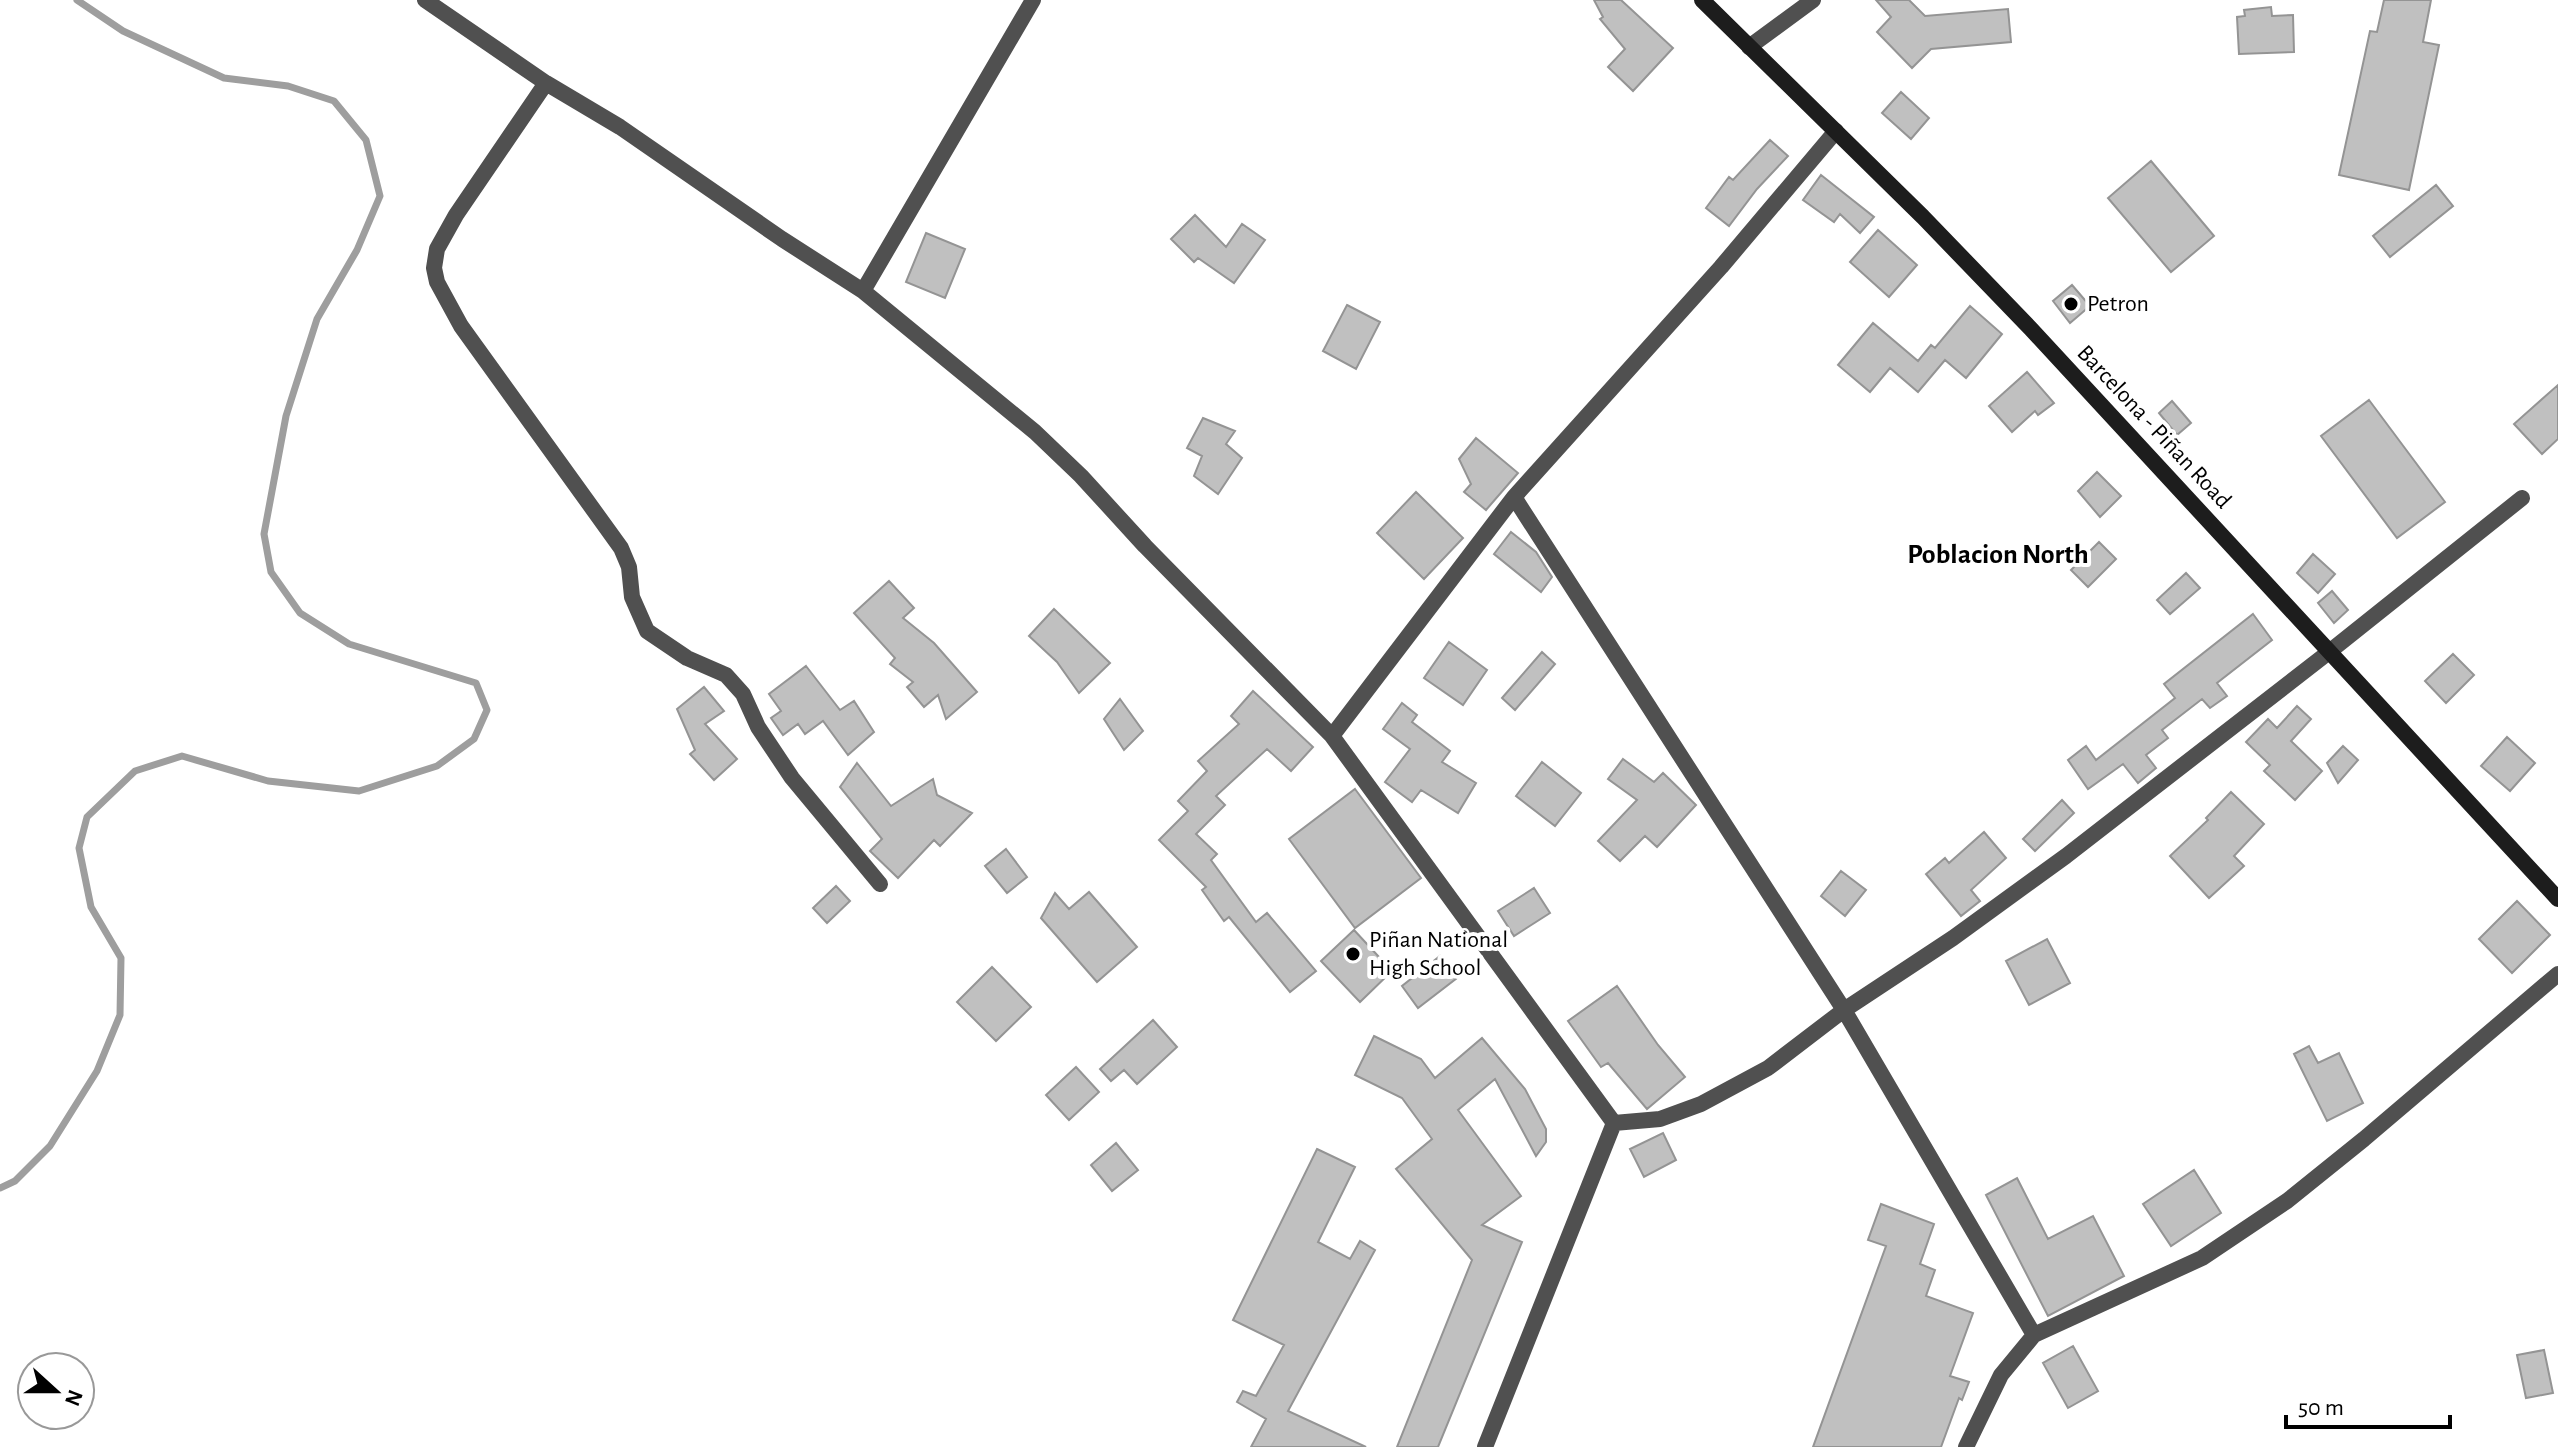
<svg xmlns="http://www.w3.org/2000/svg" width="2558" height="1447" viewBox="0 0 2558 1447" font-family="'Alegreya Sans',sans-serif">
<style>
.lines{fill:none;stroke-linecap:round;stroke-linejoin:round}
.stream{stroke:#9e9e9e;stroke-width:7}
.building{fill:#c0c0c0;stroke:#949494;stroke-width:2}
.minor{stroke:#505050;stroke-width:16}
.secondary{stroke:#1d1d1d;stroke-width:16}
.poi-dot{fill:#000;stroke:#fff;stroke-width:3}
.labels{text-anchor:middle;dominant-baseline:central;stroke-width:8;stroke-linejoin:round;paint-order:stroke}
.poi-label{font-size:24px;fill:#000;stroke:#fff;text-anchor:start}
.street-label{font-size:24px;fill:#000;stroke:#fff}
.quarter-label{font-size:28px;font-weight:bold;fill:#000;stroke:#fff}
</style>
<rect width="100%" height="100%" fill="#fff"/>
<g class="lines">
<path class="stream" d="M0,1188L15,1181L50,1146L97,1071L120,1015L121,958L91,907L79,848L87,817L135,771L182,756L268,781L359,791L437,766L474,739L487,710L476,683L349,644L300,613L271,572L264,534L286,416L317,319L357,250L380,196L366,140L334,101L288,86L224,78L123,31L77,0"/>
</g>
<path class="building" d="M1594,0H1621L1673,48L1633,91L1608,67L1625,49L1600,19L1603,17Z
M1876,0H1909L1925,16L2008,9L2011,42L1931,49L1912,68L1877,32L1891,17Z
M2384,0H2431L2423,42L2439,45L2409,190L2339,175L2370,31L2377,32Z
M2271,7L2272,16L2293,15L2294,52L2239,54L2237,17L2245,16L2244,10Z
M1901,92L1929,118L1911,139L1882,113Z
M1770,140L1788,156L1757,189L1729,226L1706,208L1729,177L1733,180Z
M2151,161L2214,236L2171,272L2108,198Z
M1821,175L1874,217L1860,233L1840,214L1834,222L1803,200Z
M2436,185L2453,206L2390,257L2373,236Z
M1195,215L1226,247L1242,224L1265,240L1234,283L1198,258L1194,262L1171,239Z
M1878,230L1917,265L1889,297L1850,262Z
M926,233L965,249L945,298L906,282Z
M2072,285L2090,306L2070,323L2053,301Z
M1347,305L1380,322L1356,369L1323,351Z
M1970,306L2002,334L1966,378L1945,360L1918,392L1890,368L1870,392L1838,365L1873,323L1918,361L1931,345L1935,348Z
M2027,372L2054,403L2038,415L2035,411L2012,432L1989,406Z
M2558,385V439L2542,454L2514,424Z
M2369,400L2445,502L2397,538L2321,436Z
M2172,401L2191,423L2177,435L2159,413Z
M1203,418L1235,431L1226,444L1242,458L1218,494L1194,476L1202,456L1187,448Z
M1476,438L1518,473L1486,510L1464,492L1471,484L1459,459Z
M2097,472L2121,496L2100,517L2078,491Z
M1416,492L1463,538L1424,579L1377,533Z
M1511,532L1536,552L1552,577L1541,592L1494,554Z
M2099,542L2116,559L2088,587L2071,570Z
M2313,554L2335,574L2318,593L2297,573Z
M2186,573L2200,588L2170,614L2157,600Z
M889,581L914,608L903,618L934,643L977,692L946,719L938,695L924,707L907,687L913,682L890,664L895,658L854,613Z
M2332,591L2348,610L2334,623L2318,603Z
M1054,609L1110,663L1079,693L1057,662L1029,636Z
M2253,614L2272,640L2217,683L2227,696L2210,708L2202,699L2162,730L2168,738L2146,755L2156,768L2138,783L2123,764L2088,789L2068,760L2086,746L2096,760L2175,698L2164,684Z
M1449,642L1487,670L1463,705L1424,678Z
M1542,652L1555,664L1515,710L1502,698Z
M2453,654L2474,675L2446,703L2425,681Z
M806,666L840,710L854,701L874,732L848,755L823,721L805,734L798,724L783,735L771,718L781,711L769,694Z
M704,687L724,711L705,724L737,759L714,780L690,754L695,750L677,709Z
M1253,691L1313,747L1291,771L1267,749L1216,796L1225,805L1196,834L1217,854L1211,860L1256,922L1267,913L1316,971L1290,992L1229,917L1224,921L1202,890L1206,887L1159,840L1188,811L1178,801L1207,771L1198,761L1239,724L1231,716Z
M1120,699L1143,731L1124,750L1104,719Z
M1402,703L1417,715L1412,722L1450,751L1442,762L1476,783L1458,813L1421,790L1412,802L1385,782L1410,749L1383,729Z
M2297,706L2311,719L2291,741L2322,771L2295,800L2264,771L2270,765L2246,742L2268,719L2277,728Z
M2507,737L2535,763L2510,791L2481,766Z
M2343,746L2358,760L2338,783L2327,763Z
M1623,759L1654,782L1663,773L1696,805L1657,847L1645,836L1620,861L1598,841L1637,800L1608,779Z
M1542,762L1581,793L1555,826L1516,796Z
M857,763L891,806L933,779L937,795L972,813L940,846L934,840L898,878L870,851L882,839L840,787Z
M1355,789L1421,878L1355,928L1289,839Z
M2231,792L2264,824L2234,856L2244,866L2209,898L2170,856L2208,820L2206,818Z
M2062,800L2074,813L2035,851L2023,839Z
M1984,832L2006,858L1971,890L1980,901L1961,916L1926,874L1945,858L1949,863Z
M1006,849L1027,877L1007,893L985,866Z
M1841,871L1866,890L1845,916L1821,896Z
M836,886L850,901L827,923L813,908Z
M1534,888L1550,913L1514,936L1498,911Z
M1089,892L1137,947L1097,982L1041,918L1055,893L1069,909Z
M2517,901L2550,935L2512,973L2479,939Z
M1354,930L1392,971L1360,1002L1321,961Z
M2047,939L2070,983L2029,1005L2006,961Z
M1440,956L1457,978L1418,1008L1402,986Z
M992,967L1031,1007L996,1041L957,1002Z
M1617,986L1658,1045L1685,1077L1647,1109L1608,1063L1601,1067L1568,1021Z
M1153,1020L1177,1047L1137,1084L1124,1070L1111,1081L1100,1069Z
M1374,1036L1421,1059L1435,1078L1482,1038L1525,1089L1546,1129V1142L1536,1156L1495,1079L1458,1110L1521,1196L1482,1225L1522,1242L1438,1447H1397L1472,1260L1396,1169L1432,1139L1402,1098L1355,1075Z
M2309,1046L2318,1063L2339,1053L2363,1103L2327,1121L2294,1054Z
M1076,1067L1099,1092L1069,1120L1046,1095Z
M1663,1133L1676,1160L1644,1177L1630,1149Z
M1116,1143L1138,1170L1112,1191L1091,1165Z
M1317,1149L1355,1167L1318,1242L1350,1259L1360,1241L1375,1250L1288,1411L1366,1447H1251L1266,1419L1237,1402L1243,1391L1256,1396L1284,1345L1233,1320Z
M2194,1170L2221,1213L2171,1246L2143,1204Z
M2017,1178L2048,1239L2093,1216L2124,1276L2048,1316L1986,1195Z
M1881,1204L1934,1224L1920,1264L1935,1270L1926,1296L1973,1313L1950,1376L1969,1382L1962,1400L1959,1398L1941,1447H1813L1886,1246L1868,1240Z
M2073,1346L2098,1391L2068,1408L2043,1363Z
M2544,1350L2553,1393L2526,1398L2517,1355Z"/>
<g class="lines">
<path class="minor" d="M425,0L546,83L620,127L782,239L863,291L1035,432L1081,476L1145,546L1332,736L1614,1123
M1749,47L1813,0
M546,83L456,215L437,249L434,268L437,282L461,326L621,548L629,567L632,597L647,631L687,658L726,675L743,694L758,727L792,778L880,884
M863,291L1033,0
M1514,497L1844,1010L2034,1335
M1332,736L1514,497L1721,267L1836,131
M1614,1123L1660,1119L1701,1104L1768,1068L1844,1010L1953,938L2066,856L2329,652L2522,498
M1485,1447L1614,1123
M1966,1447L2001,1375L2034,1335L2202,1258L2287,1201L2364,1139L2558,974"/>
<path class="secondary" d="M1702,0L1923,217L2031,329L2558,899"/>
</g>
<g class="poi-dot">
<circle cx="2071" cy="304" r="8"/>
<circle cx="1353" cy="954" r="8"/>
</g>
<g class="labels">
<g class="poi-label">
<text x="2087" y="304">Petron</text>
<text x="1369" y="940">Piñan National<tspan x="1369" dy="28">High School</tspan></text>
</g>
<g class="street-label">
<text transform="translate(2154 427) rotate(47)">Barcelona - Piñan Road</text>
</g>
<g class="quarter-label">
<text x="1998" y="555">Poblacion North</text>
</g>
</g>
<g transform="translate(56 1391) rotate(111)"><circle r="38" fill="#ffffff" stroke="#999999" stroke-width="2"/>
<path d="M0-6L14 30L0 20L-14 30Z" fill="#000000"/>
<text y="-12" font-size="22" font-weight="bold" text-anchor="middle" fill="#000000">N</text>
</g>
<path d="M2286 1415v12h164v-12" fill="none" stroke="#000000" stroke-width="4"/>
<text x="2298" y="1415" font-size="24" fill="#000000" stroke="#ffffff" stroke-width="6" paint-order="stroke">50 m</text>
</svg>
